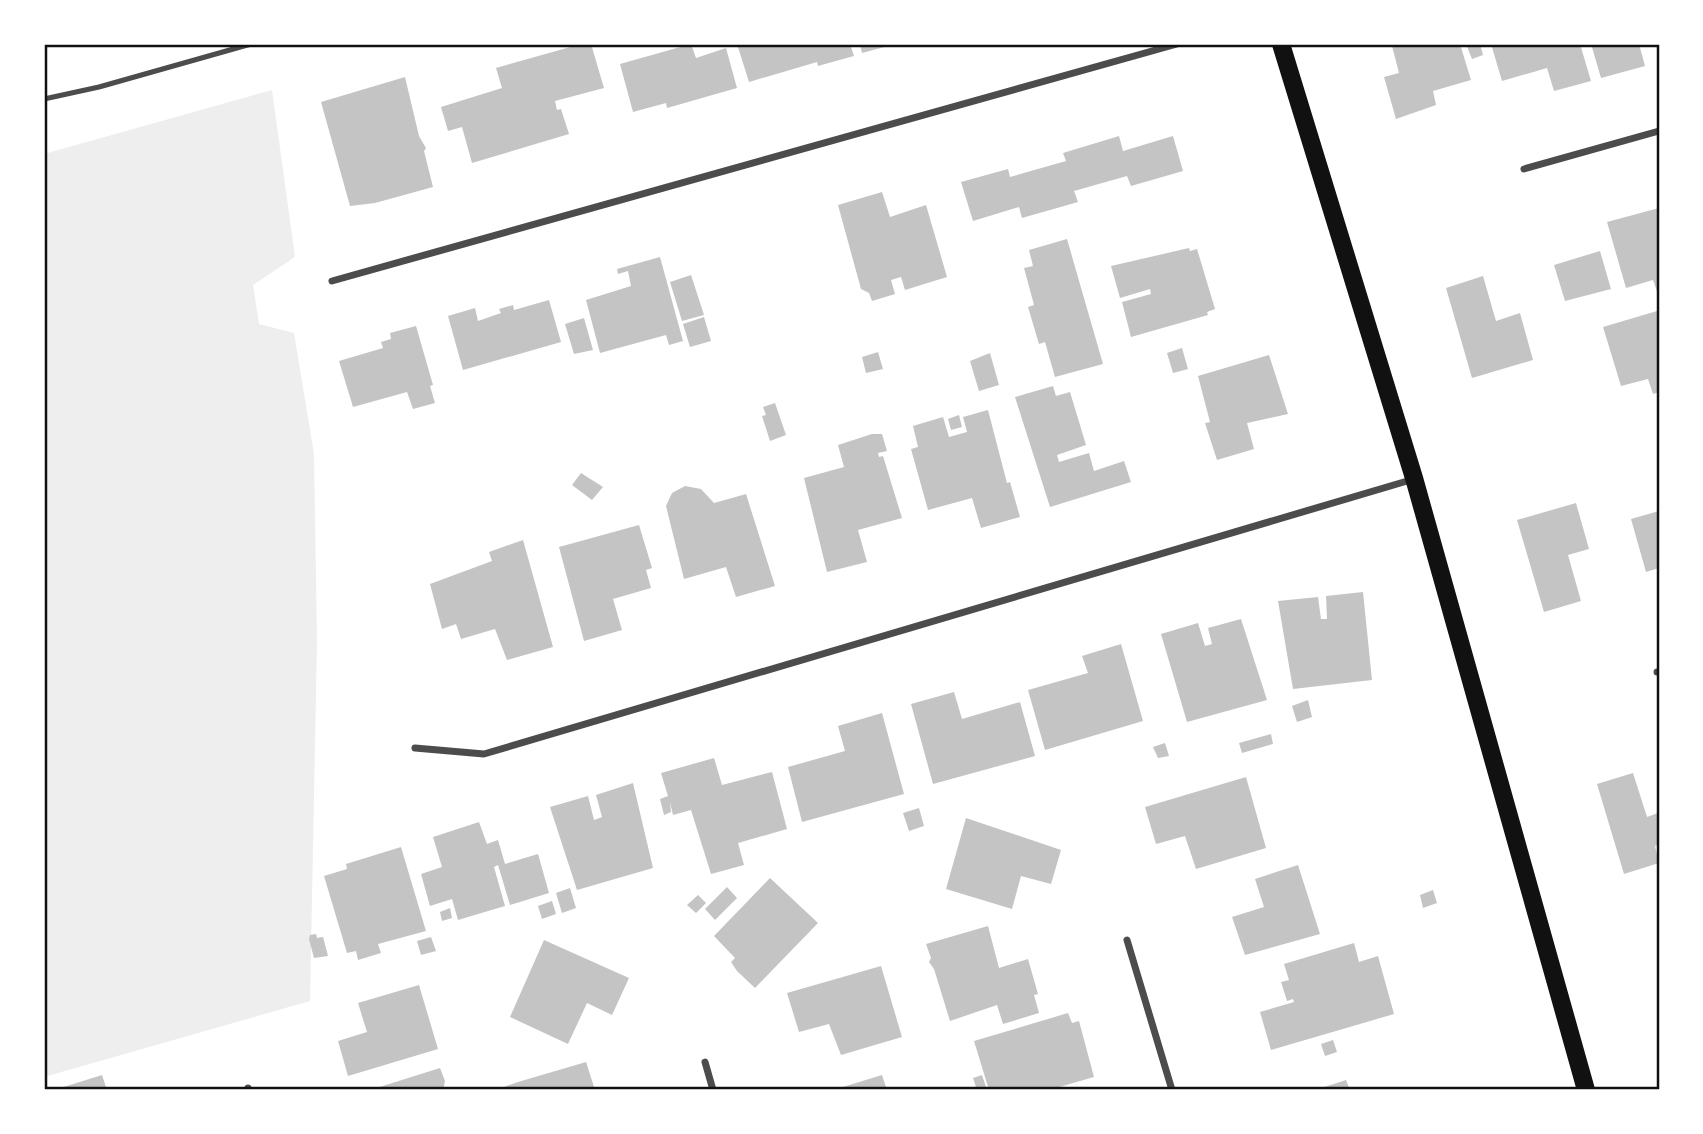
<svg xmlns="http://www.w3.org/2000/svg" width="1703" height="1134" viewBox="0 0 1703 1134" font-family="'Public Sans',sans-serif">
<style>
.green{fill:#eee}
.building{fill:#c4c4c4}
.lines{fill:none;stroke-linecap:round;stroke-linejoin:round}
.service{stroke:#4c4c4c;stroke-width:5}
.minor{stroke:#4c4c4c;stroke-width:7}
.primary{stroke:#111;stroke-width:18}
.neatline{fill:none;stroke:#111;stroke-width:2.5}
</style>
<rect width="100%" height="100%" fill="#fff"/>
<path class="green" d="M272,90L295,257L253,285L259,324L294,333L314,454L317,642L310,1001L44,1077V154Z"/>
<path class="building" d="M581,44H591L604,88L555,101L557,110L561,109L569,134L472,163L462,127L448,131L441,107L502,88L496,68Z
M691,44L696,58L726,48L737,88L667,108L666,103L633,112L620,64Z
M737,44H850L854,56L818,66L817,62L749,82Z
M860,44H892V45L862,53Z
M1401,44H1460L1471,80L1433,91L1436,105L1396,119L1384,77L1399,73L1392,46Z
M1466,44H1480L1483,55L1472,59Z
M1491,44H1580L1591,81L1554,91L1547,68L1502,81Z
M1591,44H1639L1645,66L1601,78Z
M405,77L419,136L426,148L424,151L433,187L375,203L350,206L321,102Z
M1119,136L1123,151L1173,136L1183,171L1131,186L1127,176L1074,191L1078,202L1022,218L1019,207L973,221L961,182L1008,169L1010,177L1066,161L1063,153Z
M882,192L890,217L926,205L947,277L905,290L901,277L891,280L895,294L872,301L869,293L861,289L838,205Z
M1659,208V297L1653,280L1626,288L1607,222Z
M1067,239L1103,364L1055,377L1045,342L1039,344L1028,307L1034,305L1024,268L1033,266L1029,250Z
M1189,248L1190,251L1197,249L1215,309L1207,312L1208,315L1131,337L1122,302L1151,294L1150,289L1120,298L1111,266Z
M1600,251L1611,289L1565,301L1554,265Z
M660,257L683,341L669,345L666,335L600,353L586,300L631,286L628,271L618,274L617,269Z
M691,275L704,315L682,321L670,282Z
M1483,276L1496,321L1520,313L1533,360L1472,378L1446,288Z
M549,300L561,342L463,370L448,316L475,308L478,321L501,313L499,309L513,305L514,310Z
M1657,311L1659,392L1653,394L1648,379L1621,386L1603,327Z
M704,317L711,341L690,347L683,324Z
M584,318L593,350L574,354L565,324Z
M416,326L433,385L430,386L435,403L413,409L407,392L353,407L339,361L383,348L381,342L391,339L390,333Z
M1182,348L1188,369L1173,373L1167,353Z
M878,352L883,369L866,373L862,357Z
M990,353L999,385L979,391L970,361Z
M1269,355L1288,414L1247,423L1254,449L1217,460L1205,423L1210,422L1198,376Z
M1053,386L1056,396L1070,392L1086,445L1057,455L1059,462L1089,453L1094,471L1124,461L1131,482L1050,507L1015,397Z
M775,403L786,435L770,441L762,416L766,415L763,407Z
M988,410L1007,483L1010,482L1020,517L981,528L972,498L928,510L911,449L918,447L913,426L943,417L949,437L967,432L963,417Z
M959,415L962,427L951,430L948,419Z
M872,434H882L887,451L878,453L879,457L883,456L902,518L858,530L867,562L827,572L804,478L844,467L838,445Z
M581,473L603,487L592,500L572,485Z
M685,486L701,489L714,503L746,494L775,586L736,597L726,567L684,579L666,506L672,493Z
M1576,503L1589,549L1568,555L1581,601L1544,612L1517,520Z
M1659,511V568L1646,572L1631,519Z
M639,525L652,568L646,570L651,588L613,599L622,630L584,641L559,547Z
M523,540L553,647L507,660L495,629L461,639L456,624L442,629L430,584L492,561L489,552Z
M1363,592L1372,680L1293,689L1278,601L1318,597L1321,619H1327L1326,596Z
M1241,619L1267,700L1187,722L1161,634L1198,623L1205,646L1212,644L1208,628Z
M1121,644L1143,721L1045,750L1028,690L1088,673L1082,656Z
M954,692L962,719L1020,702L1035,756L933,784L911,704Z
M1308,700L1312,717L1297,722L1292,706Z
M882,713L904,794L802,822L788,767L845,751L838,726Z
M1271,734L1273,744L1242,753L1239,743Z
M1165,743L1169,756L1158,758L1153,747Z
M714,758L722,785L772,772L787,829L738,843L744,865L711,874L691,810L673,815L670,802L671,812L664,815L660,799L668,796L661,773Z
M1633,773L1647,817L1658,813L1659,844L1655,846L1659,863L1624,874L1597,784Z
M1246,777L1266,848L1196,869L1185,836L1156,844L1145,807Z
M633,783L653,868L577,890L550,807L588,796L594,820L602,817L596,795Z
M919,808L924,826L909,831L903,813Z
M966,818L1061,850L1051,884L1021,876L1012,909L946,889Z
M479,822L487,844L498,840L505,864L538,854L549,893L510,905L498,865L494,867L505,906L458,920L452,899L430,906L421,874L442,867L433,837Z
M401,847L426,931L378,944L381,953L358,960L356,951L347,953L324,876L347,869L346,864Z
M1298,865L1320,934L1245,955L1232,917L1264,907L1255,879Z
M770,878L818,923L755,988L737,971L731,962L735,958L714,936Z
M727,887L737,898L715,920L705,909Z
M570,888L576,908L562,913L556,893Z
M1433,890L1437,903L1423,908L1420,895Z
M698,895L706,903L696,913L687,905Z
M552,901L556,914L542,919L538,906Z
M450,908L452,918L442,921L440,912Z
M988,926L999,968L1028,959L1038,994L1034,995L1039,1013L1003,1024L997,1005L950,1021L934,969L929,962L931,958L926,944Z
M316,934L317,938L323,937L328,956L314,958L309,939L310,935Z
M431,937L436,951L421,955L417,941Z
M544,940L629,978L612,1015L587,1003L568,1044L510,1017Z
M1354,943L1359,962L1378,956L1394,1014L1271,1050L1260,1012L1294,1002L1293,999L1287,1001L1281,982L1289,980L1284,964Z
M881,966L902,1037L841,1055L829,1024L799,1032L787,993Z
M419,985L438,1049L348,1076L338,1041L367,1032L358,1003Z
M1068,1013L1072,1023L1079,1021L1094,1077L1049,1090H989L974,1041Z
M1333,1040L1337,1052L1325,1056L1321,1044Z
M586,1062L595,1090H505L504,1087L518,1082Z
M440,1068L445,1081L443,1090H370Z
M102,1075L107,1090H54Z
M882,1075L887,1090H833Z
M982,1075L987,1090H977L973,1078Z
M1346,1080L1350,1090H1315Z"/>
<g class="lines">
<path class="service" d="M44,99L99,87L251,44"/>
<path class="minor" d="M1524,169L1659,131
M332,281L1177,44
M1657,672H1659
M415,748L484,754L1414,479
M1127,940L1172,1090
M705,1062L713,1090
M248,1088V1090"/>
<path class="primary" d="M1281,44L1414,478L1586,1090"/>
</g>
<rect width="1703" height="1134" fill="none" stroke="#ffffff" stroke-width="91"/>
<rect x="46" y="46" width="1612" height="1042" class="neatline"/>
</svg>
